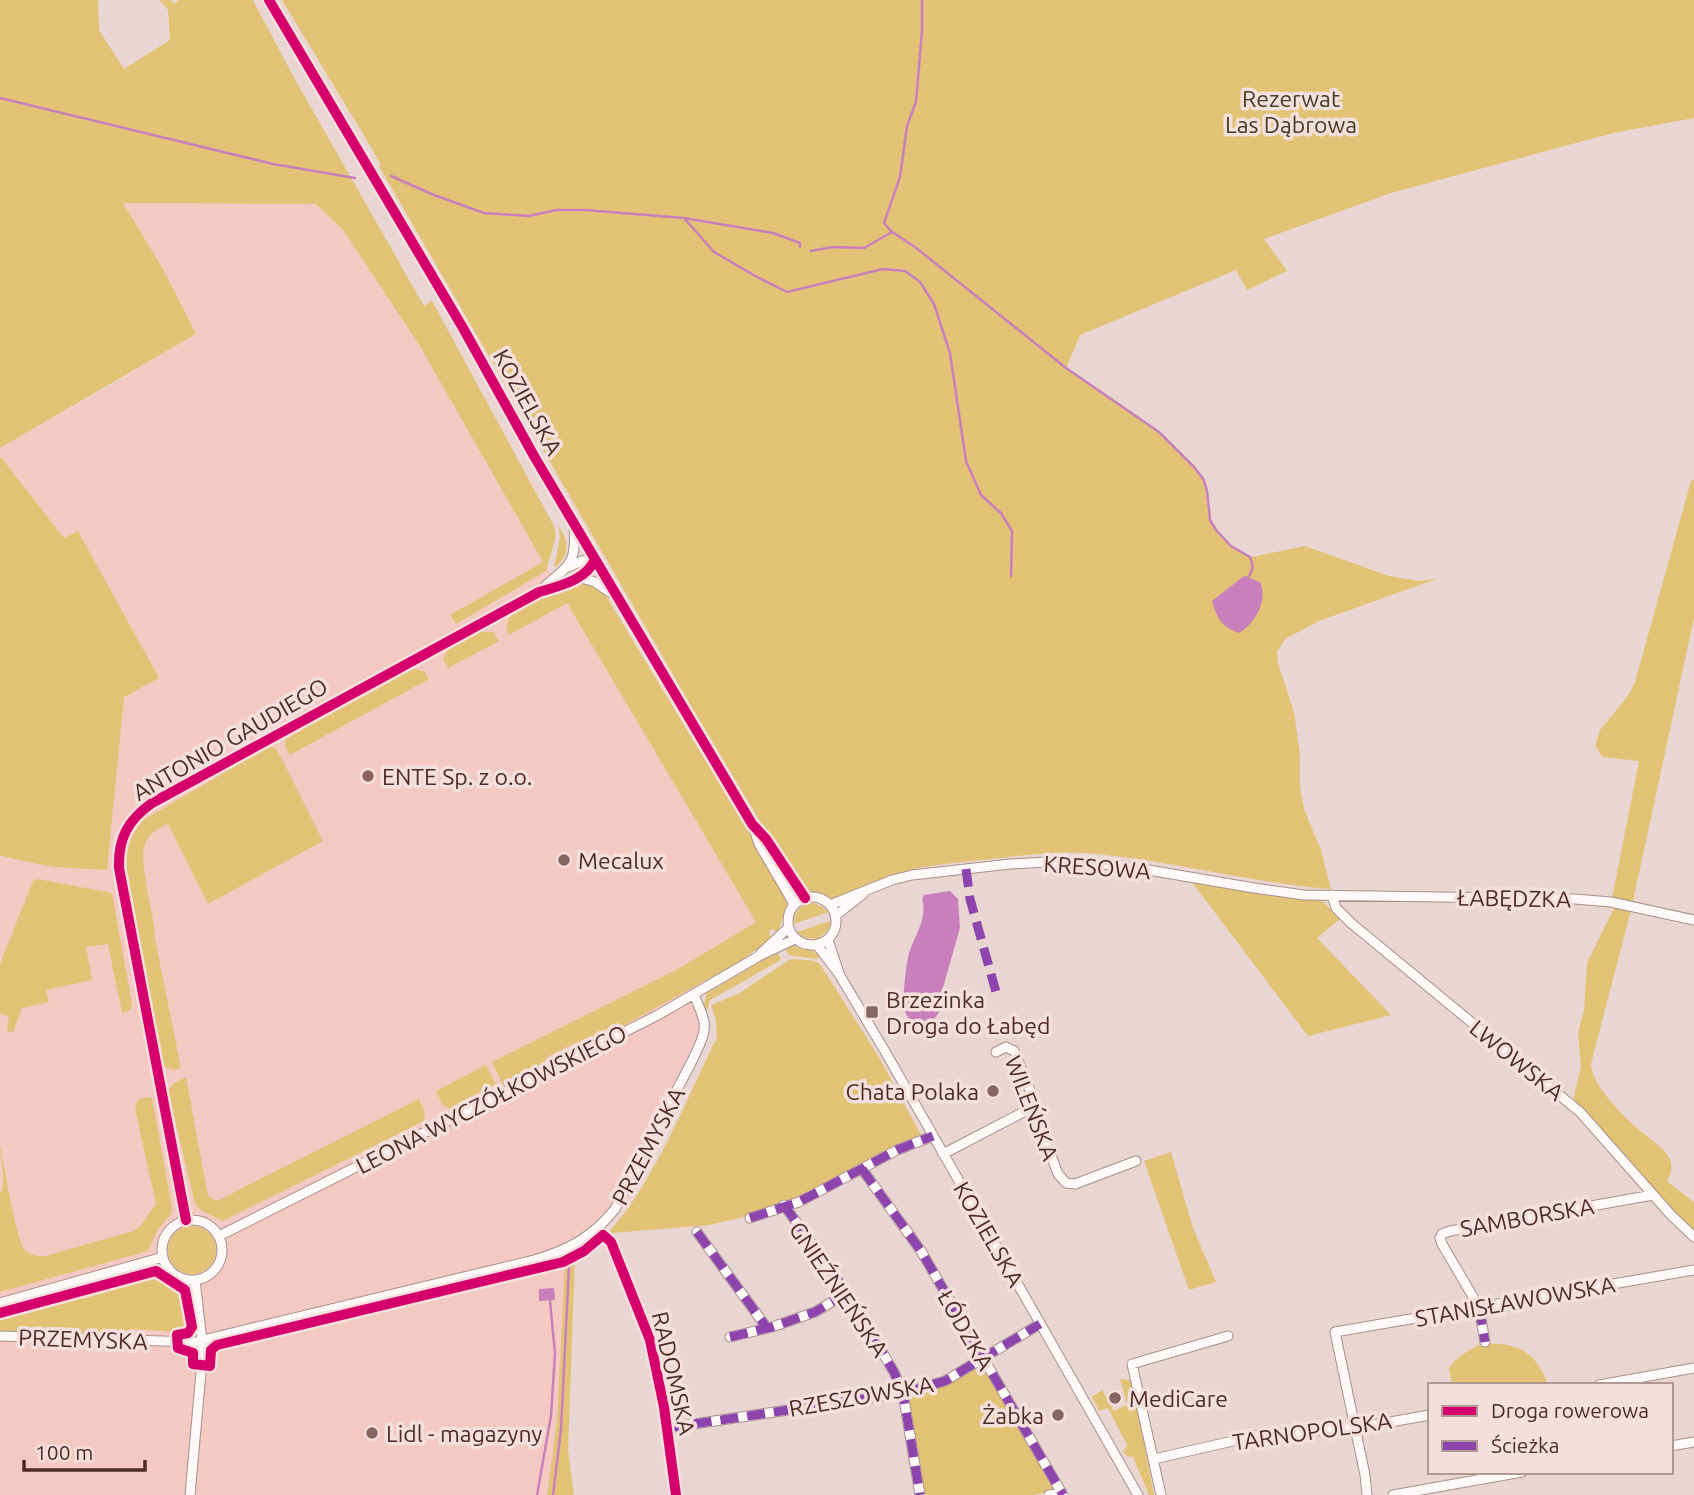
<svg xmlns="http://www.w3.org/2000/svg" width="1694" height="1495" viewBox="0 0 1694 1495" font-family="Ubuntu,sans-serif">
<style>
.built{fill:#f3c9c1}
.green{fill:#e2c375}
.water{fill:#c87fbb}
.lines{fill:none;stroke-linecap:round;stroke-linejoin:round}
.stream{stroke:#c87fbb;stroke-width:2.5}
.minor-casing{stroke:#a8908c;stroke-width:11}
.minor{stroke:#fcf9f8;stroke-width:9}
.quiet{stroke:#8e44ad;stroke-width:9;stroke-dasharray:18 9;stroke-linecap:butt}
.cycleway-casing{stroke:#f3e0dc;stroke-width:15}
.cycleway{stroke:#d6006c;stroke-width:10}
.poi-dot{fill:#856661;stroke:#f3e0dc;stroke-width:2.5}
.labels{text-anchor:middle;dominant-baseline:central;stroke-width:7;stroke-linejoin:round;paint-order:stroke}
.park-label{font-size:23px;fill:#443c24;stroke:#f3e0dc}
.street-label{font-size:23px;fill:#4f2b25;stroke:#f3e0dc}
.poi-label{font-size:23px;fill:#4f2b25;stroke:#f3e0dc;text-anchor:start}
</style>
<rect width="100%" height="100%" fill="#e9d5d1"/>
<path class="built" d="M122,203L316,204L342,229L418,343L496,482L756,922L737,933L692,996L702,1021L699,1033L611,1206L603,1216L580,1235L554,1247L565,1263L557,1421L547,1495H0V857L53,867L106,870L124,697L78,531L64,538L0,456V448L110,386L196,334L163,269Z"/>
<path class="green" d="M0,0H98L99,30L124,69L170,40L168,10L160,0H171L174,4L180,0H253L293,76L424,306L432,301L554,526L556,536L546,571L456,624L450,615L543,562L418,343L343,230L316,204L123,203L163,269L196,334L0,448Z
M282,0H1694V118L1613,133L1391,193L1264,239L1287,271L1247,290L1236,270L1080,335L1066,369C1110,398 1159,426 1194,467C1210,485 1204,496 1209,517C1214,536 1234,549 1251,557L1305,546L1389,576L1420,581L1439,578L1319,621L1285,639L1277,652L1278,663L1294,712L1300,755V787L1304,809L1321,850L1331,889C1248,883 1168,859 1085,853C1058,851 1027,855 1000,858C966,862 928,864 895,874C878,880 851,896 837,899C825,901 806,893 798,885L694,711L379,166L381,165L371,147Z
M0,456L64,538L78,531L159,678L124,697L107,870L53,867L0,856Z
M1694,480V618L1633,901L1612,898L1639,761L1602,757L1595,746L1600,730L1628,696L1635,682L1691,481Z
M558,525C570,541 570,556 554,568L560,537Z
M581,582L591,584L603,591L786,894L787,904L778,933L772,929L769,931L771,939L736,964L617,1029L573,1044L549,1056L536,1070L503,1085L492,1062L678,969L756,922L567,603L509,635C506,629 506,624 509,619C517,605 566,585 581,582Z
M479,632H493L499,641L448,668L443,659L449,648Z
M412,669L424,671L429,679L290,755L285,746L286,738Z
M270,746L276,749L280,755L323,841L208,904L168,824C158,828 147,835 144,847C140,864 152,911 155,931L154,934L181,1068L173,1070L163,1066L127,873C125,852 129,836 143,820Z
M37,879L112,893L132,1004L130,1010L122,1013L108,944L86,947L92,980L46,990L49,1002L22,1008L13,1032L7,1031L9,1016L0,1014V964L33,881Z
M1191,881L1265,895L1321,900L1340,919L1317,938L1391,1015L1308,1036Z
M813,903L823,907L828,912L794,924C794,911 801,904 813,903Z
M1614,908L1631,910L1591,1064C1591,1085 1626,1119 1643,1133C1652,1141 1665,1148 1670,1160C1673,1168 1671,1173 1667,1181L1694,1202V1232L1677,1217L1573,1101L1581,1067L1578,1032L1584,1011L1587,963Z
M830,921L829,929L817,939L803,937L797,932Z
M793,946L813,951L821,957L816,959L789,955L785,948Z
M777,952L781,959L779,961L710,1000L706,1013L704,1004L707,993Z
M794,959L814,961L820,964L880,1059L922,1137L793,1201L780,1203L748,1216L709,1225L612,1233L609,1232C656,1179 686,1100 717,1037L716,1021L711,1005L738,994L789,960Z
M486,1065L496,1084L450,1109L443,1105L436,1091Z
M186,1077L208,1196L217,1201L419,1099L425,1113L424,1121L223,1221L200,1210L195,1203L168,1091L173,1084Z
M145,1097L152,1098L172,1207L171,1214L158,1229L148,1251L0,1292V1194C7,1179 0,1161 0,1146C4,1164 16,1239 25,1250C30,1256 38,1256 45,1256L134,1231L141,1225L156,1204L135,1109L138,1100Z
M1171,1152L1193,1228L1216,1282L1189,1290L1144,1161Z
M168 1250a24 24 0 1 1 48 0a24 24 0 1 1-48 0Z
M575,1258L568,1450L574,1495H547L557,1421L565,1263Z
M152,1267L149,1270L0,1311V1308Z
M153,1273L160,1274L183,1292L190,1325L188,1330L180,1332L131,1329L112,1337L0,1332V1314Z
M1482,1344C1517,1342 1536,1351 1548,1385H1452L1449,1368C1457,1357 1469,1349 1482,1344Z
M976,1369H983L988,1373L1054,1487L1052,1491L1033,1495H923L908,1397Z
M1120,1379L1130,1380L1133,1385L1154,1495H1149L1133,1457L1127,1456L1123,1452L1127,1445L1108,1408L1099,1411L1092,1397L1102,1390L1114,1411L1127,1405Z"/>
<path class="water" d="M1244,576L1260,582C1268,600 1256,623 1239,633C1221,627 1217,618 1212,601Z
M950,891L958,899L960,928L942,991L940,1011L932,1022L918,1026C913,1023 909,1020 906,1014C901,1003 906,965 909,953C915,935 928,918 922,899L924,895Z
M554,1288L555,1300L539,1301V1289Z"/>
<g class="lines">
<path class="stream" d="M0,98L273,164L355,178
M391,176L434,195L484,213L529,216L556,210H585L684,218L773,233L800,243V247
M684,218L714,252L757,277L787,292L883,269L905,271L920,282L934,304L950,353L966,461L981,495L1001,513L1012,531L1011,576
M891,231L884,223L900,177L907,126L916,102L922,31V0
M811,251L833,247L864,248L892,232L915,247L1066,368L1159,432L1194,467L1204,480L1207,491L1210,520L1216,530L1231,546L1250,557C1253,565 1254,570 1248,577
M537,1495L551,1416L555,1353L550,1301
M553,1495L561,1429L569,1267"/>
<g class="minor-casing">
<path id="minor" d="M269,0L463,328L534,456L752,824L766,839L805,898
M568,567L582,561L595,559
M578,577L595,582L614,595
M540,591C568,564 577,568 574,525
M754,829L759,844L794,904
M1332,895L1336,908L1351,923L1580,1112L1671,1215L1694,1237
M788 921a24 24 0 1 1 48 0a24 24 0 1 1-48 0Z
M830,905L892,880L912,875L1010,864L1066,861L1125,866L1254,888L1304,895L1575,899L1611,902L1694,920
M835,916L863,894
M828,940L839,973
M817,945L839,974L886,1053L1138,1495
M760,954L788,928
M996,1052L1006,1047L1014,1051L1033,1098V1107L1058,1174L1066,1183L1075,1184L1136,1161
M943,1154L1033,1107
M862,1169L921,1251L1063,1495
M784,1205L847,1293L894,1372L903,1393L920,1495
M750,1218L799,1202L897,1150L933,1136
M162 1250a30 30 0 1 1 60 0a30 30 0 1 1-60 0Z
M186,1220L119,868C118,838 128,820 152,803L539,592C559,586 587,580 595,559
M598,1229C614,1245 621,1263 629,1285C658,1353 666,1422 676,1495
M697,1232L767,1328
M219,1236L658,1015L759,956L795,939
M0,1303L163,1257
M0,1336L195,1342L534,1260C568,1250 593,1237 615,1209L693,1059C708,1027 708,1027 694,995
M730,1337L772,1327L815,1312L847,1293
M1485,1342L1479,1307L1442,1244L1440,1238L1442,1234L1450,1231L1653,1195
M1599,1385L1694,1368
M667,1428L903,1393L945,1381L1040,1324
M1671,1446L1694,1442
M1154,1459L1259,1435L1356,1428L1430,1415
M190,1495L202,1361V1341L195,1280
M1049,1495L1062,1493
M1161,1495L1132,1364L1228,1336
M1367,1495L1365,1475L1335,1332L1694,1270
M1393,1495L1522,1472"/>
</g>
<use href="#minor" class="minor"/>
<path class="quiet" d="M966,869L970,899L998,999
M862,1169L921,1251L1063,1495
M784,1205L847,1293L894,1372L903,1393L920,1495
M750,1218L799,1202L897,1150L933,1136
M697,1232L767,1328
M1479,1307L1485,1342
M730,1337L772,1327L815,1312L847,1293
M667,1428L903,1393L945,1381L1040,1324"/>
<g class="cycleway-casing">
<path id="cycleway" d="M269,0L463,328L534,456L752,824L766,839L805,898
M186,1220L119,868C118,838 128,820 152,803L539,592C559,586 587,580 595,559
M0,1313L156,1271L185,1290L192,1327L188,1333L177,1335L178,1348L193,1353V1364L210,1366L211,1350L217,1345L563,1262L584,1251L603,1235L611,1242L650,1340L664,1407L676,1495"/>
</g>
<use href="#cycleway" class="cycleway"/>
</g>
<g class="poi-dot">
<circle cx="368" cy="776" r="7"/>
<circle cx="564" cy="860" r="7"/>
<rect x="865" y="1005" width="14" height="14" rx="3.5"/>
<circle cx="993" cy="1091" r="7"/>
<circle cx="1115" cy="1398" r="7"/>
<circle cx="1058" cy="1415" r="7"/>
<circle cx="372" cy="1433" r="7"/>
</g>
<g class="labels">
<g class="park-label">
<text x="1291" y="98">Rezerwat<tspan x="1291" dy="26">Las Dąbrowa</tspan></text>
</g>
<g class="street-label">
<text transform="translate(528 402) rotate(61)">KOZIELSKA</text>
<text transform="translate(230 739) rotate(-30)">ANTONIO GAUDIEGO</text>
<text transform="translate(1097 867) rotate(4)">KRESOWA</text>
<text transform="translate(1514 898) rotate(1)">ŁABĘDZKA</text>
<text transform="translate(1517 1060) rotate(39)">LWOWSKA</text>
<text transform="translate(491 1099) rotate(-27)">LEONA WYCZÓŁKOWSKIEGO</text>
<text transform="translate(1032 1108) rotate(69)">WILEŃSKA</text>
<text transform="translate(648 1146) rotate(-62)">PRZEMYSKA</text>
<text transform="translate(1527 1217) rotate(-10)">SAMBORSKA</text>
<text transform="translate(989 1234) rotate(60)">KOZIELSKA</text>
<text transform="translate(839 1289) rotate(56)">GNIEŹNIEŃSKA</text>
<text transform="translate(1515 1301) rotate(-10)">STANISŁAWOWSKA</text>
<text transform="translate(966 1330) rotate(60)">ŁÓDZKA</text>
<text transform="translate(83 1339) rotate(2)">PRZEMYSKA</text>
<text transform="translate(674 1373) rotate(77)">RADOMSKA</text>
<text transform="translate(861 1396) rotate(-10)">RZESZOWSKA</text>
<text transform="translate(1312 1431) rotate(-8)">TARNOPOLSKA</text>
</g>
<g class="poi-label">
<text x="382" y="776">ENTE Sp. z o.o.</text>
<text x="578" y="860">Mecalux</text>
<text x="886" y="999">Brzezinka<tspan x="886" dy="26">Droga do Łabęd</tspan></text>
<text x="979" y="1091" text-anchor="end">Chata Polaka</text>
<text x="1129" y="1398">MediCare</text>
<text x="1044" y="1415" text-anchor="end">Żabka</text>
<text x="386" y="1433">Lidl - magazyny</text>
</g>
</g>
<rect x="1428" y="1383" width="245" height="91" fill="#f3e0dc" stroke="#b19893" stroke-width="2"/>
<rect x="1442" y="1406" width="35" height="10" fill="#d6006c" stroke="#b19893" stroke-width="2"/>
<text x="1491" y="1418" font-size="21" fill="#4f2b25">Droga rowerowa</text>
<rect x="1442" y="1441" width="35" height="10" fill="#8e44ad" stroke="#b19893" stroke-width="2"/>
<text x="1491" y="1453" font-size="21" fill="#4f2b25">Ścieżka</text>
<path d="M24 1460v10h121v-10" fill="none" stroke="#4f2b25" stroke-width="3.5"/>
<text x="35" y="1460" font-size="21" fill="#4f2b25" stroke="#f3e0dc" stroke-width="5" paint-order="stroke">100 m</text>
</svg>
